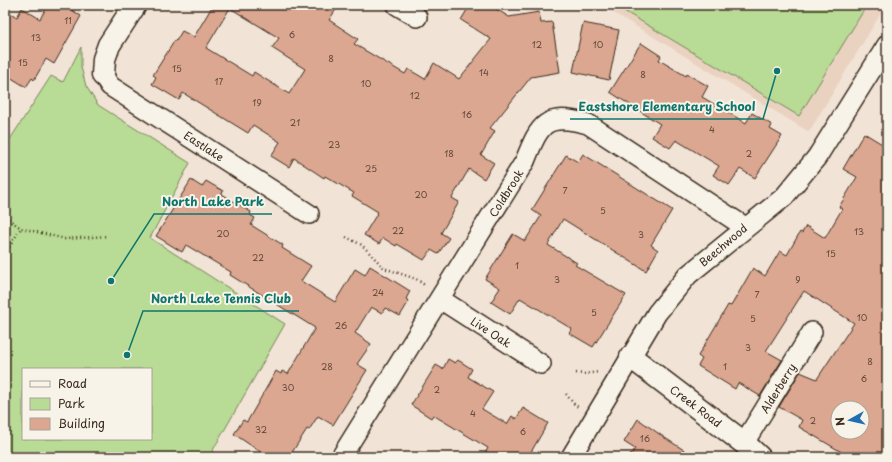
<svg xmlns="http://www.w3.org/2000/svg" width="892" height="462" viewBox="0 0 892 462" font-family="'Playpen Sans',sans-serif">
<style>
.built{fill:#ead2c1}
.green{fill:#b8db95;stroke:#7a825a;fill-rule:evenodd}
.building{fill:#dba790;stroke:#3b2a1e;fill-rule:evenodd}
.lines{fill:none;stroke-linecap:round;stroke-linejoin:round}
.minor-casing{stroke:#3b2a1e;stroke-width:22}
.tertiary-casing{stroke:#3b2a1e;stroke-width:25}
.path{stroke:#3b2a1e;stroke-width:2.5;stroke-dasharray:1 3;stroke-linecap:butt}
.minor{stroke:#f7f3e8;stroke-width:19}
.tertiary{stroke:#f7f3e8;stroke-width:22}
.labels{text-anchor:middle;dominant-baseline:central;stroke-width:4;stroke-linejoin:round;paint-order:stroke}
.number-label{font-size:9px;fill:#63493a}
.street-label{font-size:11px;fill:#3b2a1e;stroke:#f7f3e8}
.leader{fill:none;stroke:#0f766e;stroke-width:1.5}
.callout-dot{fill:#0f766e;stroke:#f7f3e8;stroke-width:1.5}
.callout-label{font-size:12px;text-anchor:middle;font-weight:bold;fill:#0f766e;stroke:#f7f3e8;stroke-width:4;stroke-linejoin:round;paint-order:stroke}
</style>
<rect width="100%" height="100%" fill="#f1e4d6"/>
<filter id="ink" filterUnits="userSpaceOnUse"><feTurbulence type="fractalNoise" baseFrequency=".025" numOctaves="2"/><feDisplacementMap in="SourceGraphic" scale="8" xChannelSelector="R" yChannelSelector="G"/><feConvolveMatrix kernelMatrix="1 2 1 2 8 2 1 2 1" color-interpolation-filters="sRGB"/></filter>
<g filter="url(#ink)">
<path class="built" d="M601,5H886L809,132Z"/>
<path class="green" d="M614,5H867L799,116Z
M81,47V67L86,86L98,105L190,163L150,238L285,324L209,457H5V147L51,76L63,82ZM23,369H151V439H23Z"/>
<path class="building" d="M48,5H64L81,16L54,64L46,59L34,80L32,78L26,87L5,74V10L17,17L22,8L40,19Z
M213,5H339L329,20L358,39L354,44L405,74L408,69L425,79L434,63L459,79L491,39L461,20L470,5H490L509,17L539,12L541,23L552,22L560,72L531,77L490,128L495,131L481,155L494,163L484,179L469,169L452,198L459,202L441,233L449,238L438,254L431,250L424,260L397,244L396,246L383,238L379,244L364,235L378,212L352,196L354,193L325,176L324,178L294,158L289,167L271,156L280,142L253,125L248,133L183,93L179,100L152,84L156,77L153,75L175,40L176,41L182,31L194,37ZM230,8L279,38L272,48L305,69L289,94L254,72L252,76L206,48Z
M583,23L619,30L609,80L573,72Z
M641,43L661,56L659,60L686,76L687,74L708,86L702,97L746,123L752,113L772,125L770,129L782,136L755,178L740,169L729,185L713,175L719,166L676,140L670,148L652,137L660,124L610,92Z
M864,133L887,147V457H850L799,427L802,420L779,407L800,372L817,379L854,323L804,291L766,351L782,360L760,396L738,383L735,389L698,366L702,359L698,356L728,305L731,306L753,268L765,276L780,251L787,255L800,232L802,233L806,226L825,238L842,209L839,207L857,177L843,169ZM838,408H862V432H838Z
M583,154L672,210L651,245L658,250L646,271L563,219L548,245L577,263L575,265L626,295L593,347L569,333L572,329L520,298L510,314L491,302L500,288L485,279L513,234L525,241L541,216L532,210L566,155L578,162Z
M191,180L202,187L206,181L223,191L222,194L251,212L250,215L255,218L251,225L283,245L282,248L311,266L301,281L335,302L355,269L365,275L370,266L410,291L406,299L409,301L400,316L385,308L382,313L371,307L355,333L371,344L357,364L367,370L333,425L318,416L309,430L307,429L289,457H268L234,434L243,420L247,422L276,371L281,374L282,371L288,374L315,328L230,275L231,272L186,245L182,252L156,236Z
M448,359L455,363L458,360L472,369L468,377L493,392L482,409L507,424L512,416L516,419L523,408L548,423L528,457H483L488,448L433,415L431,418L411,405L436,365L443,369Z
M638,419L665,438L695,457H629L635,449L624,442Z"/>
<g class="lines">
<g class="minor-casing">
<path id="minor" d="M397,5L417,17
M103,75L110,86L309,214
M440,299L541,364
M744,443L812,332
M341,457L525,161C540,124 545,112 588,124L745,227
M571,457L657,313L688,275L784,197L817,157L887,45"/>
</g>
<g class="tertiary-casing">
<path id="tertiary" d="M103,75L104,59L109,45L135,5
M631,357L744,443L759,457"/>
</g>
<path class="path" d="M5,217L21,228L65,239L108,236
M346,237L362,245L384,268L416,279L426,286
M5,254L21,228
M576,373L583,374L599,372
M566,394L573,403L579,408"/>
<use href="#minor" class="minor"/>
<use href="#tertiary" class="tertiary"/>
</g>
</g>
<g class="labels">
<g class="number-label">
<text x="68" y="20">11</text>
<text x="292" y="34">6</text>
<text x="36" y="37">13</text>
<text x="537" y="44">12</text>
<text x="598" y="44">10</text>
<text x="331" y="58">8</text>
<text x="23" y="62">15</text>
<text x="177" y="68">15</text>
<text x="484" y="72">14</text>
<text x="643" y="74">8</text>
<text x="219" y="81">17</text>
<text x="366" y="83">10</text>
<text x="415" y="95">12</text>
<text x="257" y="102">19</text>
<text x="467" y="114">16</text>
<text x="295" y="122">21</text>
<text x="712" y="129">4</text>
<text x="334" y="144">23</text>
<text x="449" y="153">18</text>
<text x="749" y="153">2</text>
<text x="371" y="168">25</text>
<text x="565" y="190">7</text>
<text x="421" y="194">20</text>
<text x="603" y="210">5</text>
<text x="398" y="230">22</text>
<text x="859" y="231">13</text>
<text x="223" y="233">20</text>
<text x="641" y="234">3</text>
<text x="831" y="253">15</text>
<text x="258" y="257">22</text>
<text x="517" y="265">1</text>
<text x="557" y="279">3</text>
<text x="798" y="279">9</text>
<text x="378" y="292">24</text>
<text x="757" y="294">7</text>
<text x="594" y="312">5</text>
<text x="862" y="317">10</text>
<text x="753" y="318">5</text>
<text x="341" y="325">26</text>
<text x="748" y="347">3</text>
<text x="870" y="361">8</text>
<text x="327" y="366">28</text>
<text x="725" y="366">1</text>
<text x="864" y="378">6</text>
<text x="288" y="387">30</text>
<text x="437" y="389">2</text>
<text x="473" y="413">4</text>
<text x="813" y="420">2</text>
<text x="261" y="429">32</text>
<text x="523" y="431">6</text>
<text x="645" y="438">16</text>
</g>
<g class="street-label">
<text transform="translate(204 146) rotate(33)">Eastlake</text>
<text transform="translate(506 193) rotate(-58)">Coldbrook</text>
<text transform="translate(723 245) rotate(-40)">Beechwood</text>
<text transform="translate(491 332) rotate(33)">Live Oak</text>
<text transform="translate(778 388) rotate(-58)">Alderberry</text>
<text transform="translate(696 406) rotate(37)">Creek Road</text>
</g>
</g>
<path class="leader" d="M777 71L763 119H570M111 281L154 214H272M127 355L143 311H299"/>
<g class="callout-dot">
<circle cx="777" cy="71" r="4"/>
<circle cx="111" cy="281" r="4"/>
<circle cx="127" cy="355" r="4"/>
</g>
<g class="callout-label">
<text x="667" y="111">Eastshore Elementary School</text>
<text x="213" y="206">North Lake Park</text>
<text x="221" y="303">North Lake Tennis Club</text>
</g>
<rect width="892" height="462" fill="none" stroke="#f7f3e8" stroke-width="20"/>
<rect x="10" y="10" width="872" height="442" fill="none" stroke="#3b2a1e" stroke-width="1.5" filter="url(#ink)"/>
<rect x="22" y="368" width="130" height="72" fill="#f7f3e8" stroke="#aca397"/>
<rect x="30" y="381" width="20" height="6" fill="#f7f3e8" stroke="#aca397"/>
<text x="58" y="388" font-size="12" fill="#3b2a1e">Road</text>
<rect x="30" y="398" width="20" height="12" fill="#b8db95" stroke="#aca397"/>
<text x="58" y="408" font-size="12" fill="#3b2a1e">Park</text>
<rect x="30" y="418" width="20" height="12" fill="#dba790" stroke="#aca397"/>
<text x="58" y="428" font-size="12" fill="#3b2a1e">Building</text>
<g transform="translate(850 420) rotate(262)"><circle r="19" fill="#f7f3e8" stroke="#aca397"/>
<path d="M0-3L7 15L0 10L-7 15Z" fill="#1f6fb2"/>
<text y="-6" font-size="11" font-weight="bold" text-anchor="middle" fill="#3b2a1e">N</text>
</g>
</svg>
